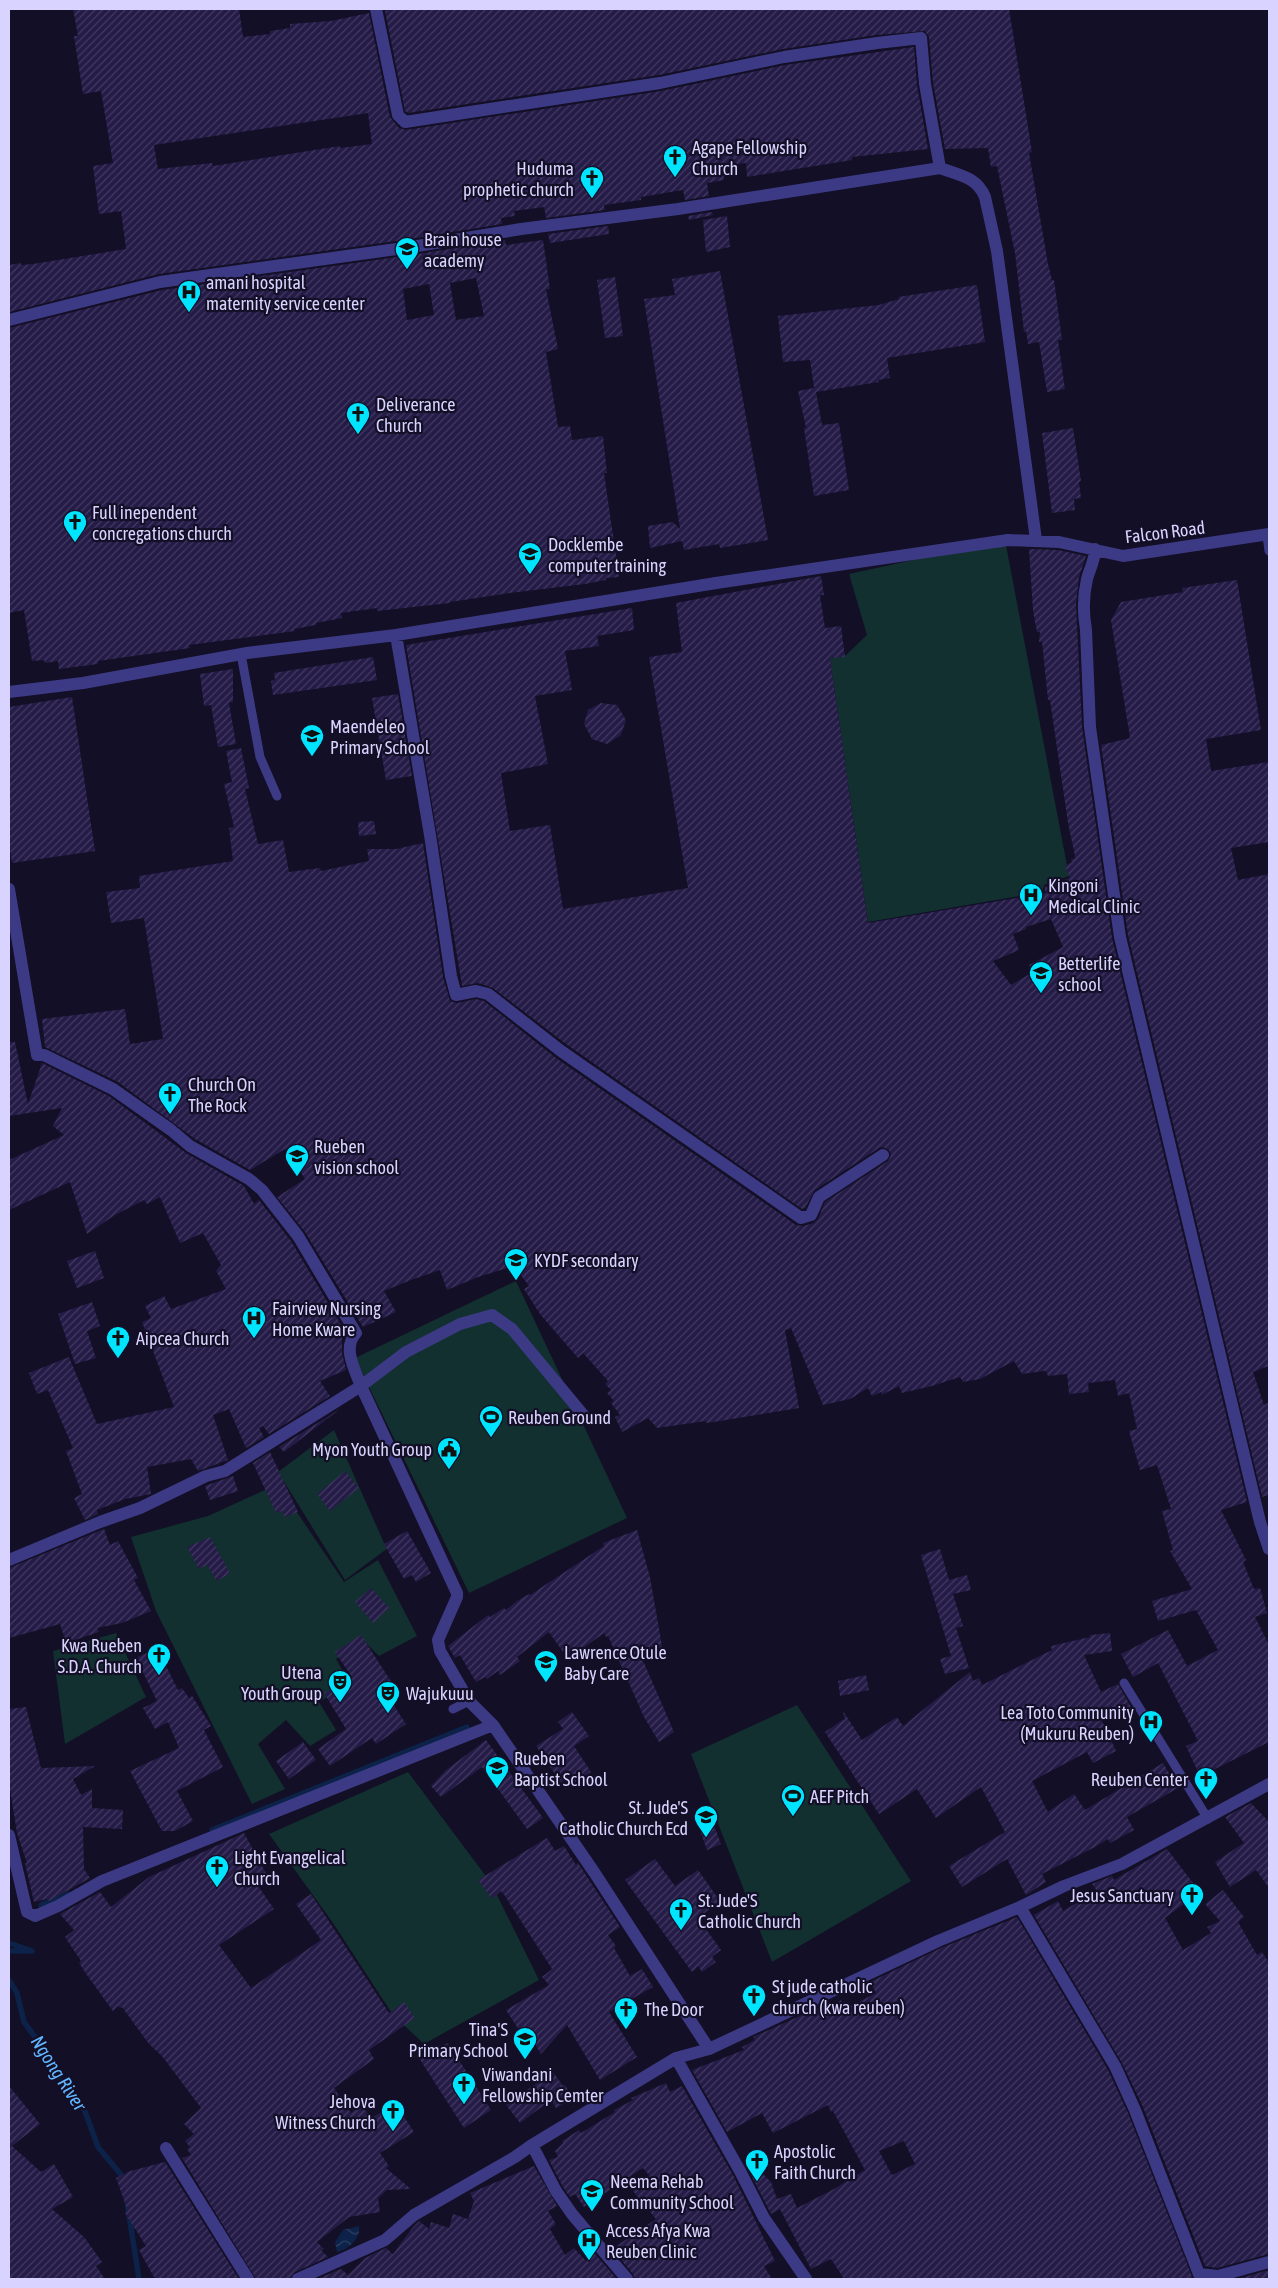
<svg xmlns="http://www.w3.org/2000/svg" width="1278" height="2288" viewBox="0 0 1278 2288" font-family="'Asap Condensed',sans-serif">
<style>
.green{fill:#12302f}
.water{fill:url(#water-waves)}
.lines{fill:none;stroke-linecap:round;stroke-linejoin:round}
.stream{stroke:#0c2248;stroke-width:5.5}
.building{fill:url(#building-hatch);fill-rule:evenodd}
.service{stroke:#3d3a85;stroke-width:9}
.minor{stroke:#3d3a85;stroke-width:12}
.labels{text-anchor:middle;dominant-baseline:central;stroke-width:4.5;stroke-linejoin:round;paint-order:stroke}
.poi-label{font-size:18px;fill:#d9d4ff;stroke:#130f26;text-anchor:start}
.street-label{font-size:18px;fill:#d9d4ff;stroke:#130f26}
.water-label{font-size:19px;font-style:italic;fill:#62b6ff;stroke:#130f26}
</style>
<defs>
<pattern id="water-waves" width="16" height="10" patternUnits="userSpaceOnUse" patternTransform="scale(1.25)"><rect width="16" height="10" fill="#0c2248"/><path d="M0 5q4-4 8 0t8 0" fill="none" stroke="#2f4163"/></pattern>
<pattern id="building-hatch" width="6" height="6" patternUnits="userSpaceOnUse" patternTransform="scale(1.25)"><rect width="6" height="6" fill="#241b47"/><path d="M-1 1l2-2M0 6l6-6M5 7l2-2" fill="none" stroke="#433b63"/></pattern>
</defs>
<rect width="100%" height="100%" fill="#130f26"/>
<path class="green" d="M1005,540L1069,876L1044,885L1042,892L868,922L830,658L845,656L867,635L849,574Z
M516,1281L627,1518L469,1593L355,1358Z
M334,1430L384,1543L388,1548L345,1580L278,1472Z
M278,1484L344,1582L378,1560L417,1636L379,1656L363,1640L336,1659L350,1684L319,1702L336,1730L310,1746L286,1720L258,1744L285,1789L252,1804L156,1611L131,1537L208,1516Z
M116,1633L146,1697L65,1744L53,1651Z
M797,1705L911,1881L772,1962L691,1754Z
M408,1772L491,1883L539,1980L424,2044L393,2015L333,1923L269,1834Z"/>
<path class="water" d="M359,2226C361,2238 348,2250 337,2252L335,2242L343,2230Z"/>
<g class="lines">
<path class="stream" d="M212,1830L467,1727
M41,1905L69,1894
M9,1943L32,1951H9
M9,1980L17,1993L24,2022L55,2064L57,2076L83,2106L98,2147L123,2177L124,2181
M127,2202L139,2279"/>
</g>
<path class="building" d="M73,9H239L243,37L270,34V31L290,28V24L331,21L369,13L390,117L399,128L406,130L661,91L785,65L914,47L917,85L928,149L852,157V160L747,177L746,163L723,166L724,180L707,183L709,196L685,200L683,190L641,197V200L604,205L605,210L546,218L544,207L514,211L515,216L501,218L502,224L410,239L159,274L9,312V265L21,263V265L33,264L126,249L121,211L99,214L93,166L113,163L101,91L83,94L74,36H78ZM368,113L372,144L340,148V146L213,166L212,163L158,169L154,145Z
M389,9H1009L1029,133L1032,152L1029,153L1048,264L1052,280H1054L1062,340H1058L1065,389L1047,392L1039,342L1028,344L1026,331L1024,332L1015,253L997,166L991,167L988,148L945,149L933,83L929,37L925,31L876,35L783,49L659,75L408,113L405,111L385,11L389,10Z
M712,212L713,215L689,220L688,216Z
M727,216L730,247L706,252L703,220Z
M608,226L609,234L550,243L548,234Z
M505,240L506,245L543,240L550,289H546L558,349L546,352L558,427L570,426L572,440L603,436L607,473H604L619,577L606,578V580L585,584L510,593L450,602V603L377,611V608L341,613L342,618L316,623V625L294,629L295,631L189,645L190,648L98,661V664L59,669L58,661L45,663L44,660L32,661L24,610L9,613V328L162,290L412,255ZM476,278L484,316L456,320L450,283ZM429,284L434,315L407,320L403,289Z
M720,271L768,540L720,548L719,544L684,550L682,541L650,548L648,526L673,522L680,529L644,299L675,295L672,279Z
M615,277L623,336L605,338L597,280Z
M977,285L985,342L887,358L890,378L878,380L879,382L816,392L822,425L839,423L849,490L814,496L804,428H806L798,391L814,388L810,360L783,362L778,316L879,305L899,299L898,297Z
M1073,428L1081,481L1079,482L1081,498L1074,499L1075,510L1052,513L1042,433Z
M1029,549L1058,550L1086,556L1079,577L1076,604L1082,727L1112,938L1247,1502L1221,1510L1246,1560L1243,1562L1254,1589L1260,1588L1267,1613L1255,1617L1269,1645V1742L1205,1774L1203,1772L1199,1774L1186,1746L1198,1741L1158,1663L1133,1677L1121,1654L1168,1630L1187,1666L1218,1650L1196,1610L1158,1621L1152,1601L1192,1589L1170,1551L1173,1550L1162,1511L1171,1509L1157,1465L1140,1470L1129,1431L1137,1429L1129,1393L1118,1396L1115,1380L1088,1383L1089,1392L1069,1394L1067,1374L1048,1376L1046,1371H1044L1022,1374L1014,1361L980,1379L963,1382L960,1377L932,1386L902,1393L899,1386L882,1395L881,1392L872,1396L868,1388L850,1399L823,1405L791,1328L785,1330L799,1408L720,1421L706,1423V1421L657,1428L648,1418L622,1432L615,1417L620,1415L611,1403L614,1401L607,1393L611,1390L605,1384L608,1381L583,1353L578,1358L540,1314L524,1289L529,1286L514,1266L478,1277L447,1290L440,1270L411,1280L384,1291L396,1312L363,1327L305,1232L277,1197L305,1179L285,1149L250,1170L195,1139L118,1082L45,1047L42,1019L125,1009L130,1044L163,1039L144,918L111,923L106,892L140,888L139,876L233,861L229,828L234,827L224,784L232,782L226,751L241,748L249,788L245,789L258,844L283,840L289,872L320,868L321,871L369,861L367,849H396L423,843L443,977L450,1001L457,1003L476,999L484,1001L556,1058L796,1225L803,1226L814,1223L818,1219L825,1202L888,1161L891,1155L889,1150L883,1147L879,1148L815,1190L805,1208L802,1209L566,1044L493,988L478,983L462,986L406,645L632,608L634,630L597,636L599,646L565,651L572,690L535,696L548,764L501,773L510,831L550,825L563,909L688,888L649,657L682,652L676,603L821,576L824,595H820L825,628L841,626L845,657L830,658L868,923L1046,893L1044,887L1070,878L1065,866L1072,862L1071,860L1075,858V856L1068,823L1050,700H1048L1042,642H1039L1040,632H1037L1033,611ZM1051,919L1063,947L1029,965L1033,972L1011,985L993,961L1019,950L1013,934L1026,929V927Z
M1237,580L1261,730L1206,739L1211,771L1269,762V842L1231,848L1238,880L1269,874V1366L1253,1372L1264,1405L1269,1402V1495L1262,1497L1128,935L1101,745L1130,738L1111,620L1121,602L1183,592L1182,588Z
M373,657L377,680L273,695L271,681L275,680L274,673Z
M233,669V702L229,703L236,744L218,747L211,705L204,706L200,674Z
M398,694L412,776L386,780L372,698Z
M72,697L95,851L12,863L9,842V707Z
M601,703L617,705L626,720L621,735L607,744L592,739L584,724L588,710Z
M374,821L376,834L359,836L358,822Z
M9,1042H15L28,1104L42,1063L109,1096L186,1153L244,1186L254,1204L259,1200L291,1241L346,1333L342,1336V1353L346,1370L320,1381L330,1396L269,1434L263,1426L259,1428L264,1437L246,1448L229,1409L213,1415L228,1460L198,1471L191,1459L147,1467L151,1494L125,1499L97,1510L98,1514L85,1520L74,1498L82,1494L66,1451L73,1448L48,1390L37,1394L29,1373L69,1357L97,1424L174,1407L142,1322L151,1318L145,1306L164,1296L171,1309L226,1289L216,1271L221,1265L203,1233L180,1243L160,1197L147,1204L144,1200L115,1215L87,1234L70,1182L9,1210V1160L64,1135L53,1126L62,1108L9,1116Z
M95,1251L104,1278L77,1288L67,1261Z
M92,1302L100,1326L87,1331L96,1358L75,1364L58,1314Z
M340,1409L284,1452L279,1447Z
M270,1452L298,1512L285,1517L282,1511L276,1513L253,1463Z
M345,1471L359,1488L330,1511L317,1494Z
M233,1476L238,1491L210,1500L205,1486Z
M104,1529L110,1545L118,1541L138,1578L134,1580L151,1611L122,1623L97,1628L99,1632L66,1643L60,1624L9,1638V1568Z
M637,1530L650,1577L663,1652L641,1656L674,1732L659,1742L644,1717L608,1636L606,1637L604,1633L568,1659L549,1632L517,1657L520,1661L500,1675L498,1671L487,1679L485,1677L476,1682L460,1655L455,1658L448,1646L488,1615L490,1617L504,1608L506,1610L517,1601L529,1594L530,1595L604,1546L603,1543Z
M407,1531L431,1573L416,1582L412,1575L404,1579L384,1544Z
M210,1537L230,1573L217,1581L207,1565L199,1569L187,1547Z
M940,1549L949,1580L967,1575L971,1590L953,1594L963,1626L956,1628L969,1668L945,1674L940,1659L951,1656L921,1555Z
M371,1588L389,1608L373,1623L355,1602Z
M1110,1633L1112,1651L1084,1655L1101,1692L1118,1684L1131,1707L1102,1721L1116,1751L1093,1763L1087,1752L1032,1781L1048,1812L1074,1794L1085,1810L1163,1763L1178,1788L1127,1817L1134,1830L1110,1843L1108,1839L1095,1847L1042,1874L1046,1882L1026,1895L1007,1859L962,1887L949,1866L1005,1832L981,1787L936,1818L917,1789L879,1814L825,1732L844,1719L845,1721L843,1711L862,1740L897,1717L903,1726L970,1672L973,1681L979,1678L982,1685L1052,1650L1051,1646L1090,1637V1635Z
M361,1635L394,1686L385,1692L406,1724L376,1744L372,1738L330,1766L318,1749L346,1729L324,1693L352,1677L335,1652Z
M157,1648L178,1690L182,1688L189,1698L192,1696L211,1726L204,1730L223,1767L177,1791L193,1821L175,1831H162L130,1771L179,1748L168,1722L155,1729L143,1708L157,1701L136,1658Z
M866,1675L869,1690L840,1696L838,1681Z
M26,1707L41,1768L95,1766L73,1779L81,1795L92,1789V1808L123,1810L122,1829L83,1827L84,1869L90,1878L49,1901L47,1899L34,1902L25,1863H27L17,1833L10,1789L9,1709Z
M572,1712L589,1736L574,1746L591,1772L565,1789L536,1746L563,1729L558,1722Z
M486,1740L543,1818L527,1829L482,1767L441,1797L431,1786L446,1770Z
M303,1742L316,1760L289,1779L276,1761Z
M1251,1803L1269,1822V1888L1256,1870L1230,1887L1215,1862L1244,1843L1225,1817Z
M715,1828L721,1844L707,1850L701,1833Z
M244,1833L268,1877L256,1883L274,1909L219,1945L251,1988L321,1940L296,1904L311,1894L389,2013L404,2002L415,2018L369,2050L374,2059L334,2088L351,2113L361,2105L372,2118L395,2103L414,2132L380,2153L389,2166L386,2168L411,2189L387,2190L378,2198L380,2212L349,2217L317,2242L324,2249L321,2250L328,2257L295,2272L290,2279H256L182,2158L191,2155L187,2149L190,2147L185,2141L194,2134L184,2124L201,2108L162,2056L149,2044L122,2007L120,2008L118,2006L113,2011L89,1978L79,1963L81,1961L65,1937L74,1930L60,1914L100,1892L111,1907L149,1877Z
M547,1838L555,1851L564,1846L576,1865L578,1863L620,1927L608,1935L616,1946L614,1948L630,1976L642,1969L653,1987L609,2012L637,2057L600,2080L567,2025L541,2054L535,2044L530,2047L506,2010L549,1985L542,1977L552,1969L503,1893L501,1891L492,1899L478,1880Z
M1167,1849L1200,1892L1165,1918L1183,1950L1211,1933L1207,1927L1220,1921L1205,1904L1223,1890L1244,1917L1238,1922L1257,1955L1262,1952L1269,1963V2254L1217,2268L1205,2266L1143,2107L1122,2063L1034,1915L1058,1901L1063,1911L1097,1891L1092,1884L1112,1876L1114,1880Z
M655,1859L675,1886L698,1870L720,1901L698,1918L721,1950L712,1957L716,1962L702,1972L698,1966L692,1972L625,1880Z
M1017,1917L1108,2070L1128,2113L1193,2279H844L831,2259L811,2269L780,2209L771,2214L751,2175L758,2169L771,2182L777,2199L791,2194L797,2208L834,2189L865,2170L833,2111L831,2112L828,2105L773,2133L762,2113L727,2132L692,2070L744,2050L742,2047L755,2040L753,2037L822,2006L824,2009L841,2000L845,2009L876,1993L870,1982L941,1948ZM904,2141L915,2164L892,2175L879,2151Z
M448,2043L491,2110L464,2128L419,2058L440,2045L441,2047Z
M553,2072L563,2086L565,2085L573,2099L556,2108L551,2100L520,2123L506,2105Z
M666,2083L670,2092L682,2086L733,2175L775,2261L764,2266L772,2279H635L633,2274L612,2249L656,2219L633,2191L649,2175L643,2168L584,2207L575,2194L570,2197L563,2187L549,2160L558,2157L555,2151L563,2143L562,2141L579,2130L581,2133L615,2112L614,2110L633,2100L631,2098Z
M9,2086L40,2124L12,2146L41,2172L54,2164L73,2197L52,2209L84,2237L102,2262L96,2266L105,2279H9Z
M165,2162L239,2279H155L139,2250L146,2246L125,2213L128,2211L116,2178L130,2171Z
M534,2166L557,2206L548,2211L556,2224L550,2229L565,2255L574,2248L586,2261L595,2254L617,2279H317L341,2269L348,2275L365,2258L386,2248L393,2254L413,2227L419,2221L429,2229L431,2222L449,2228L453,2214L468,2219L474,2201L470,2193Z
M1269,2270V2279H1237Z"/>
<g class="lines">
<path class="service" d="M1267,535L1269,551
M241,654L260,757L277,796
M1124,1683L1208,1819
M453,1709L469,1701"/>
<path class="minor" d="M376,9L398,115L405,122L660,83L784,57L877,43L921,38L925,84L940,168
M9,320L160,282L411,247L521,229L678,209L940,168C959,175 977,177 985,197L997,251L1036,540
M1095,549C1095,560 1090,568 1087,579C1083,596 1083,613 1086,630L1090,727L1120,937L1260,1522L1269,1549
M396,635L430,835L451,976L456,995L476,991L488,994L561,1051L801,1218L811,1215L819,1197L883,1155
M9,692L83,683L247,653L396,635L716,583L1008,540L1059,542L1123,556L1269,534
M9,889L37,1055H44L113,1089L171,1130L190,1146L249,1179L262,1190L298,1236L356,1333C342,1348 355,1370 361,1386L457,1593V1597L438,1640L440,1651L469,1701L493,1725L594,1872L709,2049L938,1941L1020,1907L1064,1886L1122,1864L1269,1784
M9,1560L100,1522L140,1508L206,1476L225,1471L361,1386L406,1352L460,1324L492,1315L512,1329L585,1417
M9,1835L27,1912L35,1916L58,1906L102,1881L493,1725
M1020,1907L1115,2066L1135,2110L1199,2274L1218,2276L1269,2262
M676,2058L740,2171L764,2218L806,2279
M532,2145L556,2191L572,2214L627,2279
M166,2148L248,2279
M298,2279L385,2240L414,2215L515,2157L532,2145L676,2058L709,2049"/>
</g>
<defs>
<g id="church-pin" transform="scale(1.25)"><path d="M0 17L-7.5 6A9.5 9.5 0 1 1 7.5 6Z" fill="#00e5ff" stroke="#130f26"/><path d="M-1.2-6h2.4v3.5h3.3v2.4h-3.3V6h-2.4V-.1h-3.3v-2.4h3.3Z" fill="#111"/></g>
<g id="school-pin" transform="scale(1.25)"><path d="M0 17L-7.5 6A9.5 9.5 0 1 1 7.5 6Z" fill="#00e5ff" stroke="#130f26"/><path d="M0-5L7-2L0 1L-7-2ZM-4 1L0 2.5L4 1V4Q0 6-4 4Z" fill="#111"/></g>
<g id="hospital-pin" transform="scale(1.25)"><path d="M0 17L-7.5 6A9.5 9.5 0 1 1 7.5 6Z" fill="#00e5ff" stroke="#130f26"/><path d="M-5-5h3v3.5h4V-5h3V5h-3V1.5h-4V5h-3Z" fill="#111"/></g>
<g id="university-pin" transform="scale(1.25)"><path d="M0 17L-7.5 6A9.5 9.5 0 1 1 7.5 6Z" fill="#00e5ff" stroke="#130f26"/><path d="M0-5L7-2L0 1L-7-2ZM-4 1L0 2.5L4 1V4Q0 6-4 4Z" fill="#111"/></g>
<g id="stadium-pin" transform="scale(1.25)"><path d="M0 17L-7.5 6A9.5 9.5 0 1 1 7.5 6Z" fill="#00e5ff" stroke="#130f26"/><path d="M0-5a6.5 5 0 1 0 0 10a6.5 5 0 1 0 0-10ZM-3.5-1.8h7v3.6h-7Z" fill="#111"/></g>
<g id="civic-pin" transform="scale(1.25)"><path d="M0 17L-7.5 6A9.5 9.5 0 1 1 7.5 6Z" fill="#00e5ff" stroke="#130f26"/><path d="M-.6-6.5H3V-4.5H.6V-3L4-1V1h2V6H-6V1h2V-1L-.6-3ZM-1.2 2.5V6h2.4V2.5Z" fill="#111"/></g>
<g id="theatre-pin" transform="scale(1.25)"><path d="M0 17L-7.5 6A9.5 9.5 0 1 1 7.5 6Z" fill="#00e5ff" stroke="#130f26"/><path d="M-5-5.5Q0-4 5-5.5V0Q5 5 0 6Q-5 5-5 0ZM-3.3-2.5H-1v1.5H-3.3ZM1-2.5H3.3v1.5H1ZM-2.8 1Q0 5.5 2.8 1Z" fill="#111"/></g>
</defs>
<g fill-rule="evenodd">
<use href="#church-pin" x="675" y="157"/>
<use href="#church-pin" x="592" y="178"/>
<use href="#school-pin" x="407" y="249"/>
<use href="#hospital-pin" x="189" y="292"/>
<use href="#church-pin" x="358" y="414"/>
<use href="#church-pin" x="75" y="522"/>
<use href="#university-pin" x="530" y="554"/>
<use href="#school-pin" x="312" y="736"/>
<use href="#hospital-pin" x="1031" y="895"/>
<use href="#school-pin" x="1041" y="973"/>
<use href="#church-pin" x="170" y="1094"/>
<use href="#school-pin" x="297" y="1156"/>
<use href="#school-pin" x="516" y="1260"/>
<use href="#hospital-pin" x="254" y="1318"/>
<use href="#church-pin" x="118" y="1338"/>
<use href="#stadium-pin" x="491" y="1417"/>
<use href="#civic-pin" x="449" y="1449"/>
<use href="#church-pin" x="159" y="1655"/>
<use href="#school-pin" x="546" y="1662"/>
<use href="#theatre-pin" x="340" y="1682"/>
<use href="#theatre-pin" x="388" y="1693"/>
<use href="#hospital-pin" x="1151" y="1722"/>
<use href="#school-pin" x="497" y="1768"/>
<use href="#church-pin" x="1206" y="1779"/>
<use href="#stadium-pin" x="793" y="1796"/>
<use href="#school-pin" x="706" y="1817"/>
<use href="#church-pin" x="217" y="1867"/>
<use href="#church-pin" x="1192" y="1895"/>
<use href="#church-pin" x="681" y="1910"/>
<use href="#church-pin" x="754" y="1996"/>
<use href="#church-pin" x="626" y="2009"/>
<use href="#school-pin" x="525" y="2039"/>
<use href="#church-pin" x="464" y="2084"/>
<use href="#church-pin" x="393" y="2111"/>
<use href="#church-pin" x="757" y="2161"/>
<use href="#school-pin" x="592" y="2191"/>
<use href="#hospital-pin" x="589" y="2240"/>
</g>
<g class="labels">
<g class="poi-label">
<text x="692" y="147">Agape Fellowship<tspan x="692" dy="21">Church</tspan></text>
<text x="574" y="168" text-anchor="end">Huduma<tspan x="574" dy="21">prophetic church</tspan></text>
<text x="424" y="239">Brain house<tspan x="424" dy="21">academy</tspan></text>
<text x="206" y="282">amani hospital<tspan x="206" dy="21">maternity service center</tspan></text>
<text x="376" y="404">Deliverance<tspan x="376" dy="21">Church</tspan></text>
<text x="92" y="512">Full inependent<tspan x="92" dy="21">concregations church</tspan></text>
<text x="548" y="544">Docklembe<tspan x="548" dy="21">computer training</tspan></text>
<text x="330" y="726">Maendeleo<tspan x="330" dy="21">Primary School</tspan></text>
<text x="1048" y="885">Kingoni<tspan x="1048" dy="21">Medical Clinic</tspan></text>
<text x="1058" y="963">Betterlife<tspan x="1058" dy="21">school</tspan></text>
<text x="188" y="1084">Church On<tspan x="188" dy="21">The Rock</tspan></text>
<text x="314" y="1146">Rueben<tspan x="314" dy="21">vision school</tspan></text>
<text x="534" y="1260">KYDF secondary</text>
<text x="272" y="1308">Fairview Nursing<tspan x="272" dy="21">Home Kware</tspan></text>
<text x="136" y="1338">Aipcea Church</text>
<text x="508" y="1417">Reuben Ground</text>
<text x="432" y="1449" text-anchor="end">Myon Youth Group</text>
<text x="142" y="1645" text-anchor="end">Kwa Rueben<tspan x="142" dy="21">S.D.A. Church</tspan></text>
<text x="564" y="1652">Lawrence Otule<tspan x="564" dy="21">Baby Care</tspan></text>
<text x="322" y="1672" text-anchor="end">Utena<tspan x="322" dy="21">Youth Group</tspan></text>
<text x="406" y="1693">Wajukuuu</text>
<text x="1134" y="1712" text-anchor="end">Lea Toto Community<tspan x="1134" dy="21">(Mukuru Reuben)</tspan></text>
<text x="514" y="1758">Rueben<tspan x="514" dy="21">Baptist School</tspan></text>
<text x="1188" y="1779" text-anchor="end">Reuben Center</text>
<text x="810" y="1796">AEF Pitch</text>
<text x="688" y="1807" text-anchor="end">St. Jude'S<tspan x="688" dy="21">Catholic Church Ecd</tspan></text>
<text x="234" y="1857">Light Evangelical<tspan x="234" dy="21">Church</tspan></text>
<text x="1174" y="1895" text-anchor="end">Jesus Sanctuary</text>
<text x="698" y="1900">St. Jude'S<tspan x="698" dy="21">Catholic Church</tspan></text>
<text x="772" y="1986">St jude catholic<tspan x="772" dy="21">church (kwa reuben)</tspan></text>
<text x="644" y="2009">The Door</text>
<text x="508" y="2029" text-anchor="end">Tina'S<tspan x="508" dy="21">Primary School</tspan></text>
<text x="482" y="2074">Viwandani<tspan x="482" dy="21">Fellowship Cemter</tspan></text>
<text x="376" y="2101" text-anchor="end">Jehova<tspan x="376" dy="21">Witness Church</tspan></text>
<text x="774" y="2151">Apostolic<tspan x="774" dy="21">Faith Church</tspan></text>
<text x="610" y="2181">Neema Rehab<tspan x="610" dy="21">Community School</tspan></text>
<text x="606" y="2230">Access Afya Kwa<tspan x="606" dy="21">Reuben Clinic</tspan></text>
</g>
<g class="street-label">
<text transform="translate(1165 532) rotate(-7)">Falcon Road</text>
</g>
<g class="water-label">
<text transform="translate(59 2073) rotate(57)">Ngong River</text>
</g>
</g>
<rect width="1278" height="2288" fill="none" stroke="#d9d4ff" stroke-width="20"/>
</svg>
